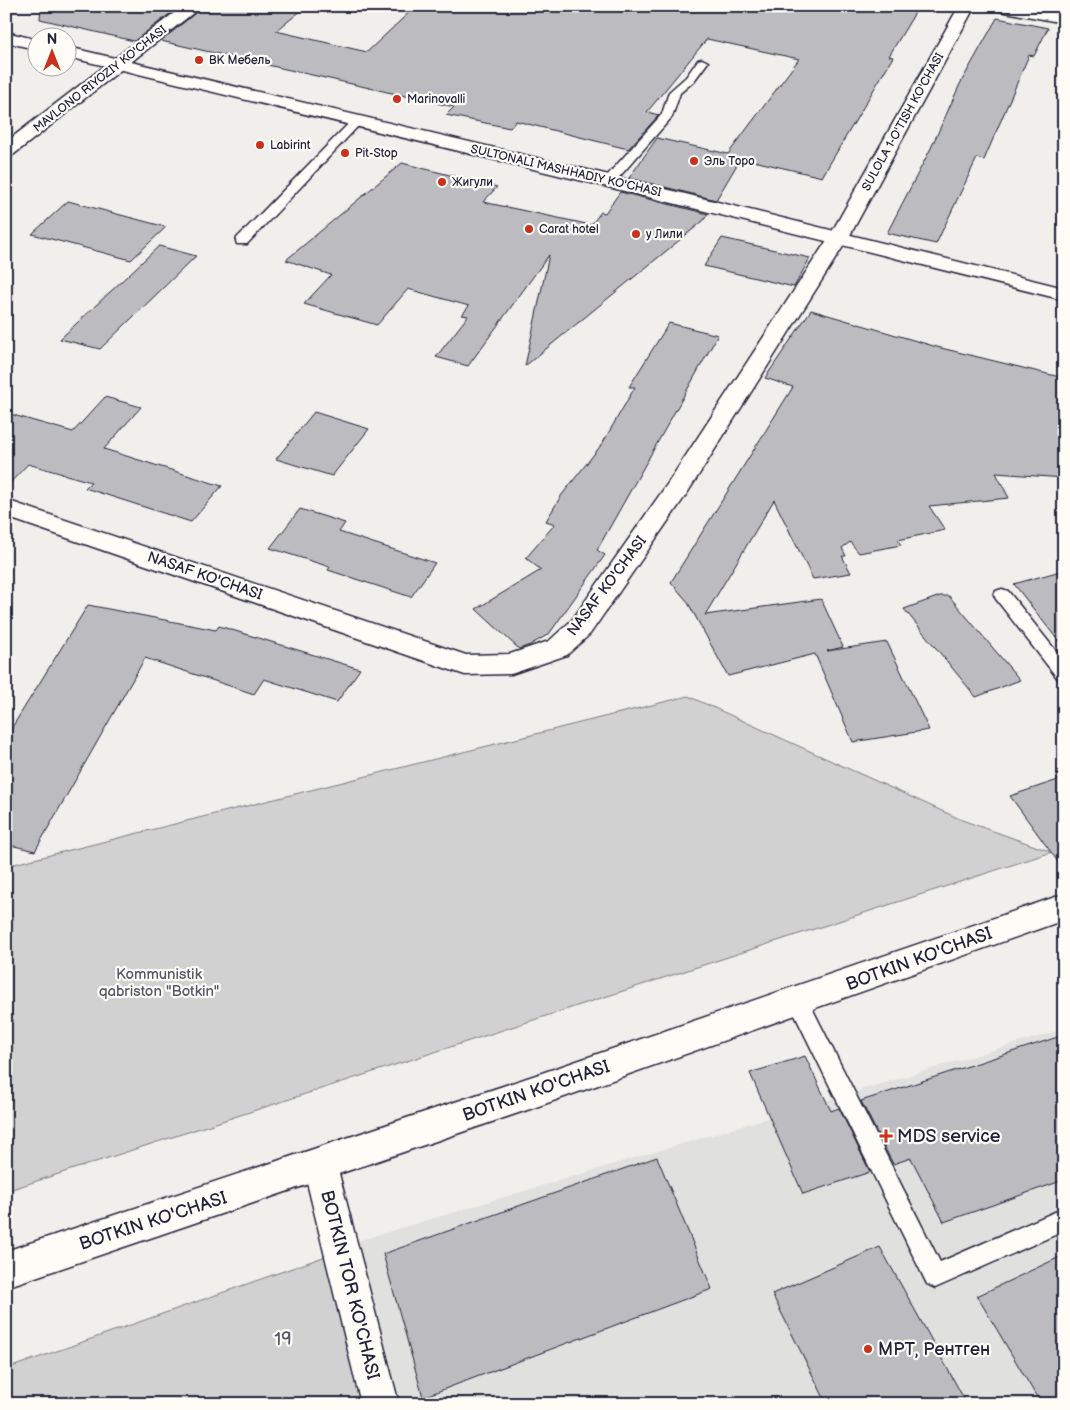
<svg xmlns="http://www.w3.org/2000/svg" width="1070" height="1410" viewBox="0 0 1070 1410" font-family="'Balsamiq Sans',sans-serif">
<style>
.built{fill:#e0e0df}
.green{fill:#d2d1d1;stroke:#7a7a86}
.building{fill:#bcbcc0;stroke:#22223b}
.lines{fill:none;stroke-linecap:round;stroke-linejoin:round}
.service-casing{stroke:#22223b;stroke-width:3}
.minor-casing{stroke:#22223b;stroke-width:3}
.tertiary-casing{stroke:#22223b;stroke-width:3}
.service{fill:#fdfcf7;fill-rule:evenodd}
.minor{fill:#fdfcf7;fill-rule:evenodd}
.tertiary{fill:#fdfcf7;fill-rule:evenodd}
.poi-dot{fill:#c8321e;stroke:#fdfcf7;stroke-width:2}
.labels{text-anchor:middle;dominant-baseline:central;stroke-width:4.5;stroke-linejoin:round;paint-order:stroke}
.far-poi-label{font-size:12px;fill:#22223b;stroke:#fdfcf7;text-anchor:start}
.far-street-label{font-size:12px;fill:#22223b;stroke:#fdfcf7}
.street-label{font-size:15px;fill:#22223b;stroke:#fdfcf7}
.park-label{font-size:15px;fill:#575768;stroke:#fdfcf7}
.near-street-label{font-size:18px;fill:#22223b;stroke:#fdfcf7}
.near-poi-label{font-size:18px;fill:#22223b;stroke:#fdfcf7;text-anchor:start}
.near-park-label{font-size:18px;fill:#575768;stroke:#fdfcf7}
</style>
<rect width="100%" height="100%" fill="#f0efec"/>
<filter id="ink" filterUnits="userSpaceOnUse"><feTurbulence type="fractalNoise" baseFrequency=".02" numOctaves="2"/><feDisplacementMap in="SourceGraphic" scale="10" xChannelSelector="R" yChannelSelector="G"/><feConvolveMatrix kernelMatrix="1 2 1 2 8 2 1 2 1" color-interpolation-filters="sRGB"/></filter>
<g filter="url(#ink)">
<path class="built" d="M1064,1029V1404H388L351,1243Z"/>
<path class="green" d="M688,696L962,820L1052,852L6,1191V866Z
M332,1254L363,1404H6V1369Z"/>
<path class="building" d="M41,6H180L134,41L40,19Z
M204,6H307L276,31L367,52L416,6H919L889,56L893,57L822,177L741,158L716,200L629,178L657,138L728,154L799,59L707,39L647,112L659,115L628,149L516,121L510,128L446,115L454,107L161,41Z
M997,18L1048,28L1034,56L1029,55L984,160L977,158L936,244L887,233L931,148L960,84Z
M402,163L497,187L483,202L591,225L601,212L605,213L620,192L708,214L703,221L525,366L549,255L468,366L436,357L468,316L462,315L469,306L408,289L377,325L304,304L331,275L286,260Z
M68,201L166,227L131,260L32,234Z
M722,238L810,258L794,287L704,266Z
M159,246L196,256L100,349L60,339Z
M811,310L937,347L1064,378V478L996,473L1009,498L929,506L945,530L898,540L901,545L859,553L850,542L842,548L846,556H842L851,573L813,579L774,500L705,615L821,599L843,647L827,651L887,642L929,730L853,742L815,654L728,676L687,601L671,582L793,387L765,378Z
M669,323L718,335L597,550L605,555L549,634L530,645L519,649L476,609L541,570L526,558L555,524L546,521L561,496L602,444L635,387H629Z
M105,397L141,407L104,449L222,486L191,522L85,488L91,482L28,464L6,487V413L73,432Z
M314,412L369,429L332,476L276,459Z
M300,509L345,523L339,532L435,563L411,597L328,570L330,567L270,548Z
M1064,570V648L1014,584Z
M940,596H949L1020,680L976,697L904,609Z
M88,605L216,630L219,626L360,669L337,702L264,679L254,694L145,658L35,851L6,844V737Z
M1064,778V870L1010,796Z
M1064,1035V1180L944,1222L911,1158L893,1164L861,1101Z
M805,1056L831,1111L839,1108L870,1172L803,1194L750,1073Z
M657,1157L712,1289L423,1397L383,1254Z
M880,1247L967,1404H827L772,1294Z
M1064,1255V1404H1041L977,1296Z"/>
<g class="lines">
<g class="service-casing">
<path id="service" d="M702,59L708,62L694,81L680,93L672,117L613,184H605L603,181L605,178L662,114L669,92L686,77L698,60Z
M357,118L363,121L361,123L247,244H237L236,241L237,238L353,119Z
M1002,589L1008,591L1064,661V680L1058,679L996,599L994,595L996,591Z
M798,992L805,994L940,1262L1064,1208V1231L935,1288L927,1284L788,1001L791,994Z"/>
</g>
<g class="minor-casing">
<path id="minor" d="M183,6H202L13,155L6,157V142Z
M959,6H975L849,237L686,495L590,634L567,655L520,671L511,674L465,675L6,517V500L466,655L510,654L549,641L572,620L668,483L829,237Z
M992,6H1028L1064,13V23L1000,11L994,9Z
M320,1149L332,1154L337,1166L399,1404H361L303,1166L308,1154Z"/>
</g>
<g class="tertiary-casing">
<path id="tertiary" d="M6,32L38,40V50L6,42Z
M68,47L609,175L1064,288V300L608,187L68,57Z
M1064,894V920L536,1107L6,1287V1251L536,1075Z"/>
</g>
<use href="#service" class="service"/>
<use href="#minor" class="minor"/>
<use href="#tertiary" class="tertiary"/>
</g>
</g>
<g class="poi-dot">
<circle cx="199" cy="60" r="5"/>
<circle cx="397" cy="99" r="5"/>
<circle cx="260" cy="145" r="5"/>
<circle cx="345" cy="153" r="5"/>
<circle cx="694" cy="161" r="5"/>
<circle cx="442" cy="182" r="5"/>
<circle cx="529" cy="229" r="5"/>
<circle cx="636" cy="234" r="5"/>
<path d="M883.5 1128.5h5v5h5v5h-5v5h-5v-5h-5v-5h5z"/>
<circle cx="868" cy="1349" r="5"/>
</g>
<g class="labels">
<g class="far-poi-label">
<text x="209" y="60">ВК Мебель</text>
<text x="407" y="99">Marinovalli</text>
<text x="270" y="145">Labirint</text>
<text x="355" y="153">Pit-Stop</text>
<text x="704" y="161">Эль Торо</text>
<text x="452" y="182">Жигули</text>
<text x="539" y="229">Carat hotel</text>
<text x="646" y="234">у Лили</text>
</g>
<g class="far-street-label">
<text transform="translate(100 79) rotate(-38)">MAVLONO RIYOZIY KO'CHASI</text>
<text transform="translate(903 122) rotate(-61)">SULOLA 1-O'TISH KO'CHASI</text>
<text transform="translate(566 171) rotate(13)">SULTONALI MASHHADIY KO'CHASI</text>
</g>
<g class="street-label">
<text transform="translate(205 576) rotate(19)">NASAF KO'CHASI</text>
<text transform="translate(607 586) rotate(-53)">NASAF KO'CHASI</text>
</g>
<g class="park-label">
<text x="159" y="974">Kommunistik<tspan x="159" dy="17">qabriston "Botkin"</tspan></text>
</g>
<g class="near-street-label">
<text transform="translate(919 959) rotate(-20)">BOTKIN KO'CHASI</text>
<text transform="translate(536 1091) rotate(-19)">BOTKIN KO'CHASI</text>
<text transform="translate(153 1221) rotate(-18)">BOTKIN KO'CHASI</text>
<text transform="translate(350 1285) rotate(76)">BOTKIN TOR KO'CHASI</text>
</g>
<g class="near-poi-label">
<text x="897" y="1136">MDS service</text>
<text x="878" y="1349">МРТ, Рентген</text>
</g>
<g class="near-park-label">
<text x="283" y="1339">19</text>
</g>
</g>
<rect width="1070" height="1410" fill="none" stroke="#fdfcf7" stroke-width="25"/>
<rect x="12" y="12" width="1045" height="1385" fill="none" stroke="#22223b" stroke-width="2" filter="url(#ink)"/>
<g transform="translate(52 52)"><circle r="24" fill="#fdfcf7" stroke="#a5a5ac"/>
<path d="M0-4L9 19L0 12L-9 19Z" fill="#c8321e"/>
<text y="-8" font-size="14" font-weight="bold" text-anchor="middle" fill="#22223b">N</text>
</g>
</svg>
